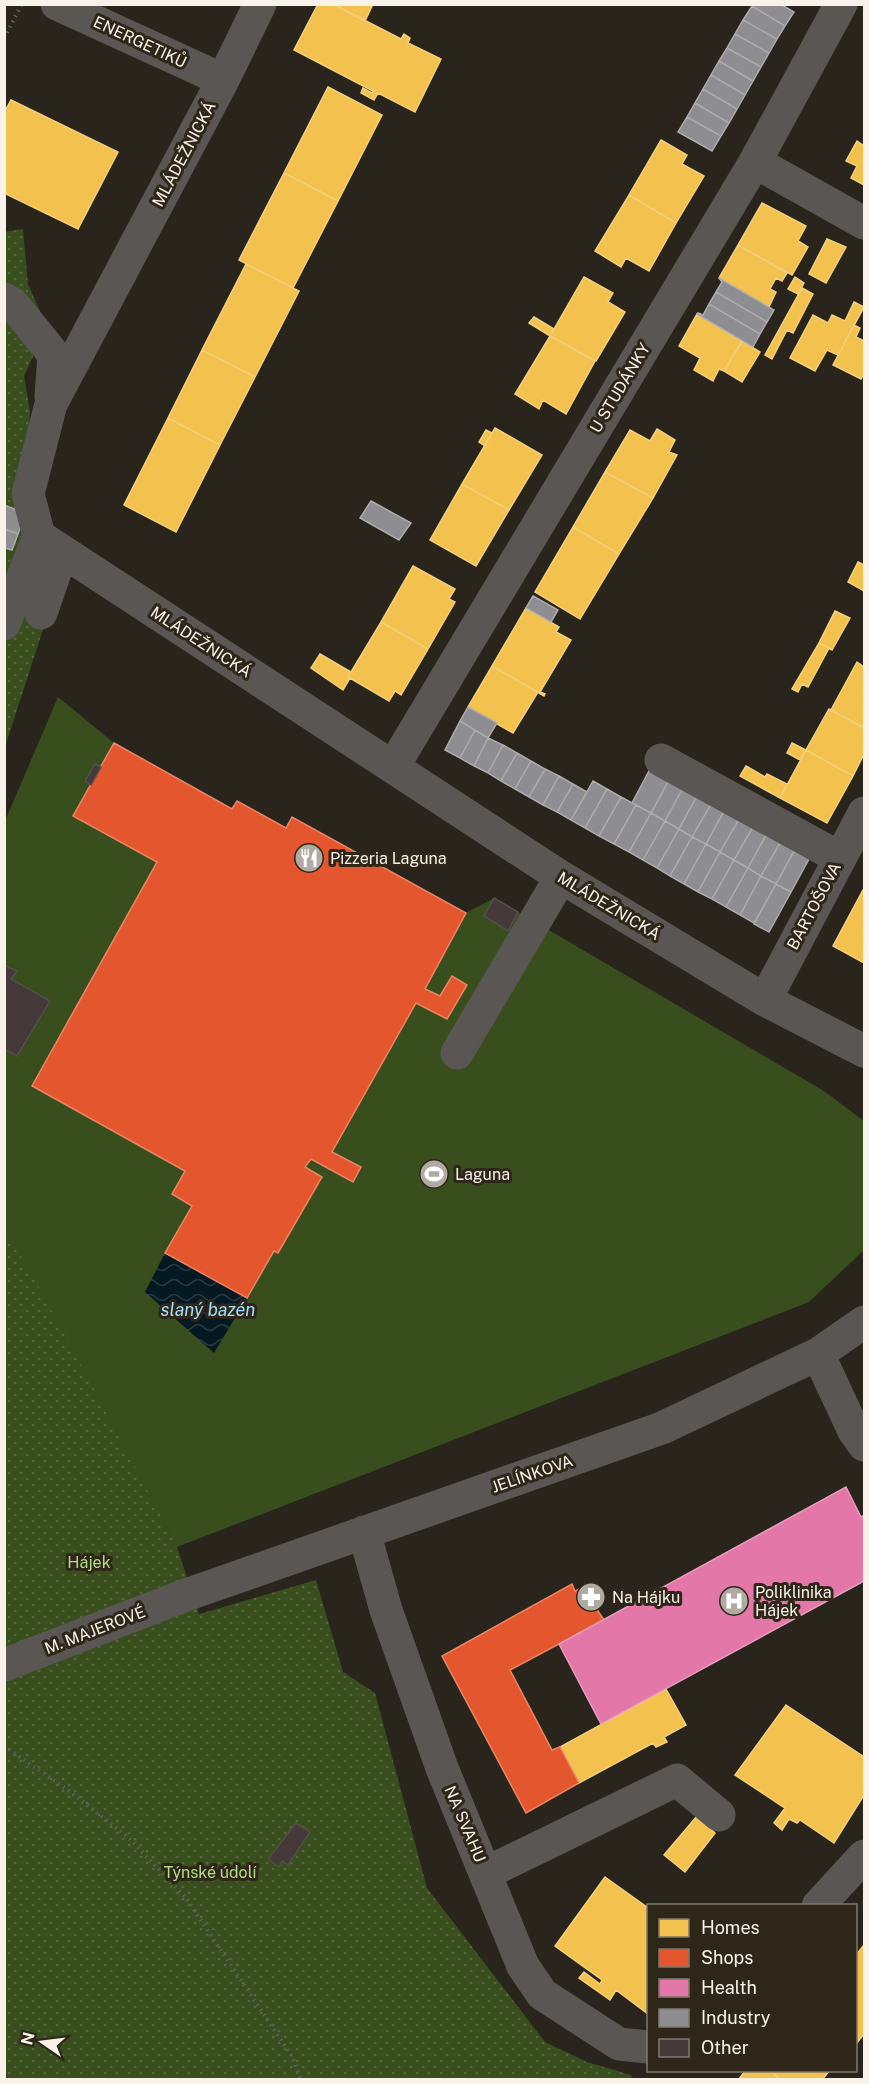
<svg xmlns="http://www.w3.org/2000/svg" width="869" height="2084" viewBox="0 0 869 2084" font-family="'Public Sans',sans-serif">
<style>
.green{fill:#384e1d}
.park{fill:url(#park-dots)}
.water{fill:url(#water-waves)}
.homes{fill:#f2c14e;stroke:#f4d07c;stroke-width:1.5}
.shops{fill:#e4572e;stroke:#ea8666;stroke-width:1.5}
.health{fill:#e377a8;stroke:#e99cbc;stroke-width:1.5}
.industry{fill:#8d8d92;stroke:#adabac;stroke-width:1.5}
.building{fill:#46393a;stroke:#544f4c;stroke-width:1.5}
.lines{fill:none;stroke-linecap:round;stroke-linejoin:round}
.path{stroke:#615f5c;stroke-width:4;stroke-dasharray:1.5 4.5;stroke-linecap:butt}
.minor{stroke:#595654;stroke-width:33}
.labels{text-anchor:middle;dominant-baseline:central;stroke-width:6;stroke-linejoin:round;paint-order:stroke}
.street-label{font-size:16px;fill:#f8f2e9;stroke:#2e2618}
.poi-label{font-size:16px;fill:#f8f2e9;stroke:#2e2618;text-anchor:start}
.park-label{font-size:16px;fill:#b0dd85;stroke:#2e2618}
.water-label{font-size:18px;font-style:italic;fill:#a2defd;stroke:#2e2618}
</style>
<defs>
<pattern id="park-dots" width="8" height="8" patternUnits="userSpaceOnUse" patternTransform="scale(1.5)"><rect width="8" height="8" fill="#384e1d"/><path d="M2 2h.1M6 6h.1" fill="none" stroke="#56683e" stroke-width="1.8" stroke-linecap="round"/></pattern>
<pattern id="water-waves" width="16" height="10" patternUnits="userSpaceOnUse" patternTransform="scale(1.5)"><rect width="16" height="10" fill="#051922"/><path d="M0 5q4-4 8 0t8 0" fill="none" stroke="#2a3b42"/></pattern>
</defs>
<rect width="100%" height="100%" fill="#29251d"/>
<path class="green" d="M58,697L114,743L231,808L237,801L285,828L292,817L466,913L494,898L824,1091L864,1121V1250L809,1302L177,1547L5,1229V821Z"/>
<path class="park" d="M23,229L28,284L47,327L24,376L30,412L27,470L47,617L5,747L4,232Z
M4,1226L50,1307L177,1547L199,1614L316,1580L343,1672L375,1693L427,1888L545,2042L587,2062L631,2075L633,2079H6Z"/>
<path class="water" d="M165,1253L247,1298L214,1353L145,1292Z"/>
<path class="homes" d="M318,4H333L401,39L404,34L410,38L408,43L441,59L415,112L378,93L374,100L361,93L363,88L372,93L373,91L294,50Z
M333,4H373L365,21Z
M328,87L382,115L338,201L284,173Z
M11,100L118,152L78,229L4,193V113Z
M661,140L687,155L682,164L704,176L676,223L629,195Z
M857,141L864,146V185L851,178L857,166L846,161Z
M284,173L338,201L293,288L239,260Z
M629,195L676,223L649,271L626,258L621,267L595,251Z
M762,203L806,226L798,241L808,247L792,275L738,245Z
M827,239L846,247L826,283L809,274Z
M738,245L787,273L782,281L776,278L770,289L776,292L769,307L719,278Z
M246,264L299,291L255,377L202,350Z
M584,277L613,293L608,302L625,312L596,361L550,336Z
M795,277L804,283L798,294L788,289Z
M802,288L813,294L793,333L787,330L772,359L765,355Z
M854,302L864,307L838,355L827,350L815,371L790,358L813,315L828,323L832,315L845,321Z
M697,314L742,341L724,371L719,369L713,381L694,370L700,358L679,346Z
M534,317L554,329L550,336L529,323Z
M854,325L860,328L856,337L864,341V373L861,379L833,365Z
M550,336L595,361L566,414L543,400L539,409L515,394Z
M742,341L760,352L742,382L724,371Z
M202,350L255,377L220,445L168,418Z
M168,418L220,445L176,532L124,505Z
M495,428L542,455L509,510L462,484Z
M657,429L675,440L669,452L677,455L653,498L605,472L630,430L650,441Z
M486,430L492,433L485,446L479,442Z
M605,472L653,498L619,554L573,527Z
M462,484L509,510L476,566L430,540Z
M573,527L619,554L580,619L535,592Z
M858,562L864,565V591L848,582Z
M413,566L455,589L449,599L455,602L428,649L381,622Z
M526,608L559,627L556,632L571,640L540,692L545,694L544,696L492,666Z
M835,611L850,618L832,650L819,643Z
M381,622L428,649L401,695L395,691L389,701L348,677Z
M819,643L829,648L808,687L802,684L798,692L792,689Z
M320,654L351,672L348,677L350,678L343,690L311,668Z
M857,662L864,667V728L831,710Z
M492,666L538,692L513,733L468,707Z
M829,709L864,728V754L853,776L806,750Z
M792,743L806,750L800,760L787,753Z
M806,750L853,776L827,823L780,798Z
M746,766L765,777L767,774L787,784L780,798L740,776Z
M863,890H864V963L833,946Z
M666,1689L686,1725L664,1737L667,1742L656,1747L653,1743L579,1783L560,1747Z
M786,1705L864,1757V1795L834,1843L800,1820L797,1823L789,1819L782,1830L774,1823L785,1808L735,1775Z
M697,1816L715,1833L685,1872L664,1855Z
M605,1877L648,1908V2014L616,1990L610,2000L579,1978L584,1972L600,1984L602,1980L555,1946Z
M864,1945V2034L856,2044V1955Z
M746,2070H771L780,2080H738Z
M771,2070H830L822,2080H780Z"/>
<path class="shops" d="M114,743L232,809L237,801L286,828L292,817L466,913L425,989L440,996L452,976L467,985L447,1019L416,1003L332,1152L361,1167L353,1182L311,1159L305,1167L322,1177L278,1253L274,1251L247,1298L165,1253L192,1206L172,1194L185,1171L32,1086L157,862L73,816Z
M593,1583L602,1604L596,1608L604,1620L510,1670L552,1750L560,1747L579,1783L526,1813L442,1656L572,1584L575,1591Z"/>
<path class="health" d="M846,1487L861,1517L864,1515V1581L601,1724L559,1644Z"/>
<path class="industry" d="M753,4H780L794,12L785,26L752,6Z
M752,6L785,26L777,39L743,20Z
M743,20L777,39L769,53L735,34Z
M735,34L769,53L761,67L727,48Z
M727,48L761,67L753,81L719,61Z
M719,61L753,81L745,95L711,75Z
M711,75L745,95L737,109L703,89Z
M703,89L737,109L729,123L695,103Z
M695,103L729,123L721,136L687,117Z
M687,117L721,136L712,151L678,132Z
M719,278L774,310L767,322L716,292L722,282Z
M716,292L767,322L760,334L709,304Z
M709,304L760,334L753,347L697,314L698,313L703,315Z
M371,501L411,523L399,540L360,518Z
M4,505L25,513L18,534L4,529Z
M4,529L18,534L12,550L4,548Z
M533,596L558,610L551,622L526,608Z
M468,707L497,723L488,738L460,721Z
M460,721L475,730L460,758L445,750Z
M475,730L488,738L474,766L460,758Z
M488,738L503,745L488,773L474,766Z
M503,745L517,753L501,781L488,773Z
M517,753L531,761L515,789L501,781Z
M531,761L545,769L529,797L515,789Z
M545,769L559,776L543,805L529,797Z
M650,769L669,780L651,813L632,803Z
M559,776L573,784L557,812L543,805Z
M669,780L683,788L665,821L651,813Z
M593,781L607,789L585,828L571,820Z
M573,784L587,792L571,820L557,812Z
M683,788L697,796L679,829L665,821Z
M607,789L621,797L599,836L585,828Z
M697,796L711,804L692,837L679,829Z
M621,797L636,805L614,844L599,836Z
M711,804L724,811L706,844L692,837Z
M636,805L651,813L629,852L614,844Z
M724,811L739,819L720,852L706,844Z
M651,813L665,821L643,860L629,852Z
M739,819L753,827L734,860L720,852Z
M665,821L679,829L657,868L643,860Z
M753,827L766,835L748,868L734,860Z
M679,829L692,837L670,876L657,868Z
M766,835L780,843L761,876L748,868Z
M692,837L706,844L684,884L670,876Z
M780,843L794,851L776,884L761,876Z
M706,844L720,852L698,892L684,884Z
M794,851L809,859L791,892L776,884Z
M720,852L734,860L712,899L698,892Z
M734,860L748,868L726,907L712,899Z
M748,868L761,876L740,915L726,907Z
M761,876L776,884L754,923L740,915Z
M776,884L791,892L769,932L754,924Z"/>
<path class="building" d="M95,764L101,767L91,785L85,781Z
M494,898L518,912L508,931L484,916Z
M4,965L17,971L11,979L50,1001L17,1056L4,1049Z
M296,1823L310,1832L288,1865L282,1861L279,1867L268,1859Z"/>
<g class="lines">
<path class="path" d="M4,38L22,4
M4,1746L69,1791L129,1838L186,1898L293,2058L301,2080"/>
<path class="minor" d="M57,4L223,80
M260,4L223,80L51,404L28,494L39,536L561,877L765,1000L864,1051
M755,162L864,223
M4,299L13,304L54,355L51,396
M41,613L62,552
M4,624L39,536
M661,760L840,858
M393,767L755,162L841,4
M765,1000L864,813
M457,1053L561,877
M818,1354L854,1431L864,1445
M364,1532L386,1610L442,1768L523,1966L542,1994L619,2044L648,2047
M4,1665L186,1595L662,1428L818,1354L864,1322
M486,1873L677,1780L719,1815
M818,1906L864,1856"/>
</g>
<defs>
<g id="restaurant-disc" transform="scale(1.5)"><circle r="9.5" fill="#b0aaa2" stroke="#2e2618"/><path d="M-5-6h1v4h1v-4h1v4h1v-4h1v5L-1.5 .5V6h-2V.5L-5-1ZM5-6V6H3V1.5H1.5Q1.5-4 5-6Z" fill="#fff"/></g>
<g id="stadium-disc" transform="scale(1.5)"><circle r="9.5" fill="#b0aaa2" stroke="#2e2618"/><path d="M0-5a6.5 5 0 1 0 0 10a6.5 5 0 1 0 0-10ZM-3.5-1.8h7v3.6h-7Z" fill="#fff"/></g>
<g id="pharmacy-disc" transform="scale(1.5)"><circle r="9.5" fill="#b0aaa2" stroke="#2e2618"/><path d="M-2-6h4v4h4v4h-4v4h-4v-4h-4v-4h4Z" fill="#fff"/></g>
<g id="hospital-disc" transform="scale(1.5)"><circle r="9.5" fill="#b0aaa2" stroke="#2e2618"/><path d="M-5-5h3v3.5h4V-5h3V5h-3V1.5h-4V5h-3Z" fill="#fff"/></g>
</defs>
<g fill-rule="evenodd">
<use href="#restaurant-disc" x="309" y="858"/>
<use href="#stadium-disc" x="434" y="1174"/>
<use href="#pharmacy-disc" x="591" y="1597"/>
<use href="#hospital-disc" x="734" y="1601"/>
</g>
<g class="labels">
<g class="street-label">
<text transform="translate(140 42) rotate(25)">ENERGETIKŮ</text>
<text transform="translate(184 154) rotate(-62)">MLÁDEŽNICKÁ</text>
<text transform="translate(620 388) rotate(-59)">U STUDÁNKY</text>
<text transform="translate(201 642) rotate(33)">MLÁDEŽNICKÁ</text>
<text transform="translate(609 906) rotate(31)">MLÁDEŽNICKÁ</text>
<text transform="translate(814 906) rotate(-62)">BARTOŠOVA</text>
<text transform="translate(532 1474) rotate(-19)">JELÍNKOVA</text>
<text transform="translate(95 1630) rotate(-21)">M. MAJEROVÉ</text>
<text transform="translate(465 1824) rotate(67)">NA SVAHU</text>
</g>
<g class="poi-label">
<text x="330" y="858">Pizzeria Laguna</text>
<text x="455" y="1174">Laguna</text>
<text x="755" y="1592">Poliklinika<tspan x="755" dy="18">Hájek</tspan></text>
<text x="612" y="1597">Na Hájku</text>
</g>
<g class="park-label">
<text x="89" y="1562">Hájek</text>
<text x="210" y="1872">Týnské údolí</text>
</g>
<g class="water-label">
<text x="208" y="1309">slaný bazén</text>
</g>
</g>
<rect width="869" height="2084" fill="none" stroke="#f8f2e9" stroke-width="12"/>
<rect x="647" y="1904" width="210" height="168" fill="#2e2618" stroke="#7f786c" stroke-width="1.5"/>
<rect x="659" y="1919" width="30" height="18" fill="#f2c14e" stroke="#7f786c" stroke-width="1.5"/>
<text x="701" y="1934" font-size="18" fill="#f8f2e9">Homes</text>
<rect x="659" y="1949" width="30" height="18" fill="#e4572e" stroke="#7f786c" stroke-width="1.5"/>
<text x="701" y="1964" font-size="18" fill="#f8f2e9">Shops</text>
<rect x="659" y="1979" width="30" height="18" fill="#e377a8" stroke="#7f786c" stroke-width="1.5"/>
<text x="701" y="1994" font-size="18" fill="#f8f2e9">Health</text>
<rect x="659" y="2009" width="30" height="18" fill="#8d8d92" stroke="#7f786c" stroke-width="1.5"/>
<text x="701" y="2024" font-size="18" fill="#f8f2e9">Industry</text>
<rect x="659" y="2039" width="30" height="18" fill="#46393a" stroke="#7f786c" stroke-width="1.5"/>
<text x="701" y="2054" font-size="18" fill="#f8f2e9">Other</text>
<g transform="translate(42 2042) rotate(284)" stroke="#2e2618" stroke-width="4.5" paint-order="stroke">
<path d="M0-4.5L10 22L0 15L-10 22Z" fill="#f8f2e9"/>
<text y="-9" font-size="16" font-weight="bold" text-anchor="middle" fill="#f8f2e9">N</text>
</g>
</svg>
